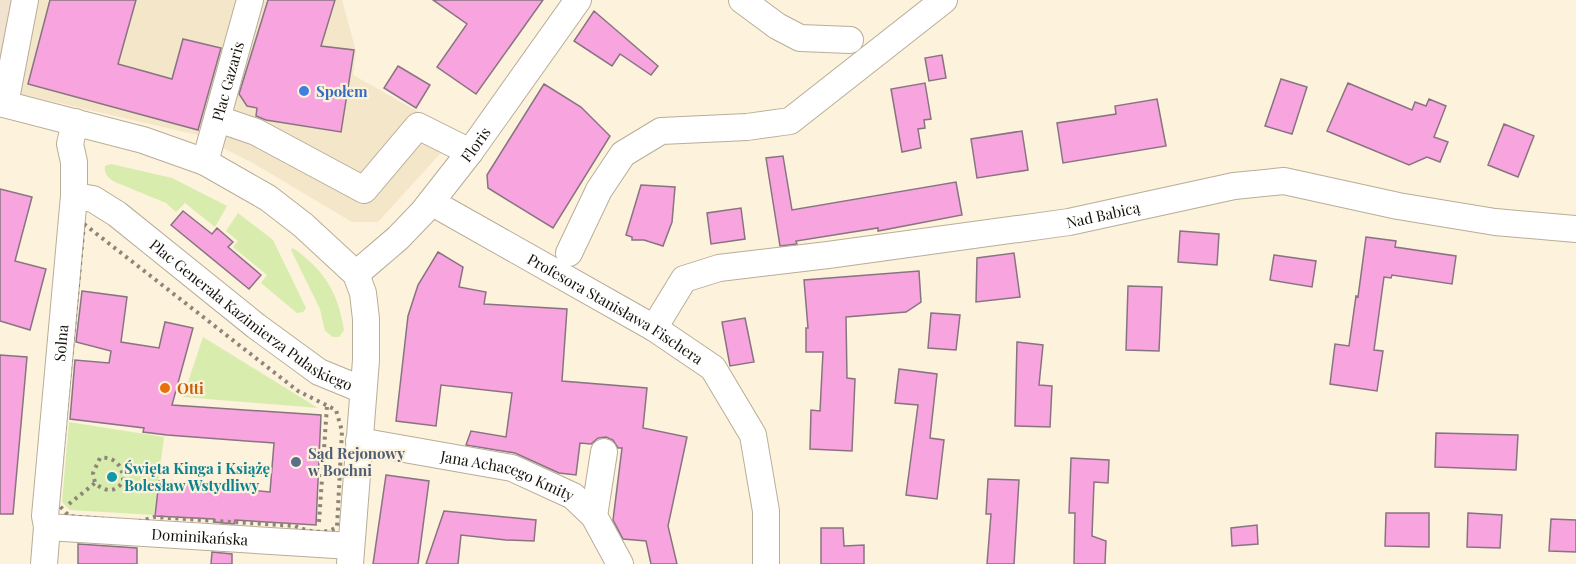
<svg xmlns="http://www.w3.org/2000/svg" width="1576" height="564" viewBox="0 0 1576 564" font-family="'Playfair Display',serif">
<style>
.built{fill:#f3e6c9}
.education{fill:#f1e3d0}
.green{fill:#d8ecae}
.building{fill:#f7a4df;stroke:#887481;stroke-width:1.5}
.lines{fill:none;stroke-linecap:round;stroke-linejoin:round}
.minor-casing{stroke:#b8ad98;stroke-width:28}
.path{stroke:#8d8677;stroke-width:4;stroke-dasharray:3 4.5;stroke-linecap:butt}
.minor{stroke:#fff;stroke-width:26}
.shop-dot{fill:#3f7fe0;stroke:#fdf2dc;stroke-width:2}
.food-dot{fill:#e8710a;stroke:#fdf2dc;stroke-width:2}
.service-dot{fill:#5c6f8a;stroke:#fdf2dc;stroke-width:2}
.culture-dot{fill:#0f9aa8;stroke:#fdf2dc;stroke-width:2}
.labels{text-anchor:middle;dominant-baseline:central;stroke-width:4.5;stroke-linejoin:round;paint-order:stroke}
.street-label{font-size:15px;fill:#141009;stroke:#fdf2dc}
.shop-label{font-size:15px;font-weight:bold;fill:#366cbe;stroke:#fdf2dc;text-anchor:start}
.food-label{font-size:15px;font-weight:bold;fill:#c56008;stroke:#fdf2dc;text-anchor:start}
.service-label{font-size:15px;font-weight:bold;fill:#4e5e75;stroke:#fdf2dc;text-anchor:start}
.culture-label{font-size:15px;font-weight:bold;fill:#0d838f;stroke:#fdf2dc;text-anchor:start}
</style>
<rect width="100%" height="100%" fill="#fdf2dc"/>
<path class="built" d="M30,0H342L356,51L353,75L447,128L460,132L378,222H352L251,162L197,135L12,92Z"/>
<path class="education" d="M0,0H30L0,89Z"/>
<path class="green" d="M111,164L172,178L227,206L215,227L185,203L176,212L166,203L115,182C108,178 104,174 105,166Z
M238,213L273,240L306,308L303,312L297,313L261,283L267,275L233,247L238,241L226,231Z
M293,248C324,270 338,292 344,330L339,337H333L325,331L320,309L291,250Z
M203,337L318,408L183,397Z
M69,422L164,437L154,515L70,510L62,502Z"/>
<path class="building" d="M50,0H136L118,64L147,72L172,79L183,39L221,48L198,130L28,84Z
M268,0H335L321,46L354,50L341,132L266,120L256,116L257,108L247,106L239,94Z
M433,0H543L476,94L437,67L467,24Z
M594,11L658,66L651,75L620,54L612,66L574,41Z
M942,55L946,78L929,81L925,58Z
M398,66L430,85L416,108L384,88Z
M1281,79L1307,87L1292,134L1265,126Z
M925,83L931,119L924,120L925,128L918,129L921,148L902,152L891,89Z
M1348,83L1412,110L1415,102L1426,106L1429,99L1446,106L1434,137L1448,142L1440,162L1427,157L1409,165L1327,131Z
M544,84L581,107L610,136L553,228L488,188L487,175Z
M1157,99L1166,146L1063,163L1057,123L1116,114L1115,106Z
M1504,124L1534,136L1518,177L1488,165Z
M1022,131L1028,170L977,178L971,139Z
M783,156L792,210L956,182L962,215L878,231V228L796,241L797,244L780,246L766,158Z
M641,185L675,187L672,222L663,246L644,240H632V237L626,235Z
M0,189L32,197L15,261L46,269L30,330L0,321Z
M741,208L745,239L711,244L707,213Z
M183,211L212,234L217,228L233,242L228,247L261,275L249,289L171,225Z
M1180,231L1219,234L1217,265L1178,262Z
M1366,237L1396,241L1395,247L1456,256L1452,284L1392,275L1391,278L1384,277L1374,350L1383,351L1377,391L1330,384L1335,344L1349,346L1356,296L1358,297Z
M438,252L463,267L459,287L486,292L484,304L567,309L562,381L647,388L643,428L687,437L668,526L677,564H651L646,541L623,539L613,520L622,448H618L613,440L606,437L598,438L591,444L580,443L576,475L559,473L515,453L466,445L471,431L506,437L512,393L441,385L436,426L396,421L408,316L418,285Z
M1014,253L1020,297L976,302L977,258Z
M1274,255L1316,261L1312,287L1270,280Z
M919,271L921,302L906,312L846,317L847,378L855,379L852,451L810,449L811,410L820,411L823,352H806V328H808L804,280Z
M1128,286L1162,287L1159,351L1126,350Z
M82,291L127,297L121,342L159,348L165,322L193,328L172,405L321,415L316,525L235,520L234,524L214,522V519L155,516L159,481L270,492L274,443L167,435L143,432L144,428L70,419L75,360L109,363L111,351L76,342Z
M931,313L960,315L956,350L928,348Z
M745,318L754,362L730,366L722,322Z
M1017,342L1043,345L1039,385L1052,386L1050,427L1015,426Z
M0,355L27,357L13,514H0Z
M899,369L937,374L930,438L944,440L937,499L906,495L918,405L895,403Z
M1436,433L1518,435L1516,470L1435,467Z
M1071,458L1109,460L1108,483L1094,482L1092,536L1106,541L1105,564H1074L1075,513H1069Z
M386,475L429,481L418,564H373Z
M988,479L1019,480L1014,564H987L991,514H986Z
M444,511L536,520L534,541L506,540L461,535L458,564H426Z
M1386,513H1429V547L1385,546Z
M1468,513L1502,515L1500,548L1467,547Z
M1551,519L1576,520V552L1549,551Z
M1257,525L1258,544L1232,546L1231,528Z
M821,528H843L844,546L864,545V564H821Z
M78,544L137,548V564H78Z
M212,552L232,554V564H211Z"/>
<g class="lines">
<g class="minor-casing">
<g id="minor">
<path d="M742,0L777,26L800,38L850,40"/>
<path d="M0,103L143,140L205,162L268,198L303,225L356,274L363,293L366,319V360L350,564"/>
<path d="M5,104L25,0"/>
<path d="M218,119L256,132L364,190L418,126L470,152"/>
<path id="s1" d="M205,162L250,0"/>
<path id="s2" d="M74,196L93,199L117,214L256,326L319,372L363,390"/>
<path id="s3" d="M431,202L654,328L713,368L753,435L766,511V564"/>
<path d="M569,253L599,190L623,154L661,131L747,127L790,121L944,0"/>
<path id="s4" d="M356,274L398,238L423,212L470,152L578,0"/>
<path id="s5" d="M654,328L684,279L719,268L828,255L1069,222L1234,186L1284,181L1398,206L1495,222L1576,229"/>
<path id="s6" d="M359,441L512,468L573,496L594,516L620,564"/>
<path d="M594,516L604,452"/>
<path id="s7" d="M47,527L351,546"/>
<path id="s8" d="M44,564L47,527L45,516L74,196V162L70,144L75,122"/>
</g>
</g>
<path class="path" d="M84,224L298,391L336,410L342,431L337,527C325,535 309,532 295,526L154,517L137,522L69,516L57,503Z
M69,504L95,483C105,492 114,493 123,482C124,467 115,456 100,458L93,473L95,483
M319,522L327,406"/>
<use href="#minor" class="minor"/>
</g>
<circle class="shop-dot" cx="304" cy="91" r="6"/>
<circle class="food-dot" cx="165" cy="388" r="6"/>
<circle class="service-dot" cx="296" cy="462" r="6"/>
<circle class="culture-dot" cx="112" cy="477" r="6"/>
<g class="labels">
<g class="street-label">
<text stroke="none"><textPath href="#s1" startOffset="84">Plac Gazaris</textPath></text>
<text stroke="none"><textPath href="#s4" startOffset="177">Floris</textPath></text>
<text stroke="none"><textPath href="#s5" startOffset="482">Nad Babicą</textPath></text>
<text stroke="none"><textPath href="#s3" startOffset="213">Profesora Stanisława Fischera</textPath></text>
<text stroke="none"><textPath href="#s2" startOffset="216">Plac Generała Kazimierza Pułaskiego</textPath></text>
<text stroke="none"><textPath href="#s8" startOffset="222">Solna</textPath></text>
<text stroke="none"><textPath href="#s6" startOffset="153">Jana Achacego Kmity</textPath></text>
<text stroke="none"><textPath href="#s7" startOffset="153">Dominikańska</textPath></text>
</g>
<g class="shop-label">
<text x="316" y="91">Społem</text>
</g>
<g class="food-label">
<text x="177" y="388">Otti</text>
</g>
<g class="service-label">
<text x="308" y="453">Sąd Rejonowy<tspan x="308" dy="17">w Bochni</tspan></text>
</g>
<g class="culture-label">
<text x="124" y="468">Święta Kinga i Książę<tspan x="124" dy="17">Bolesław Wstydliwy</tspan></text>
</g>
</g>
</svg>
